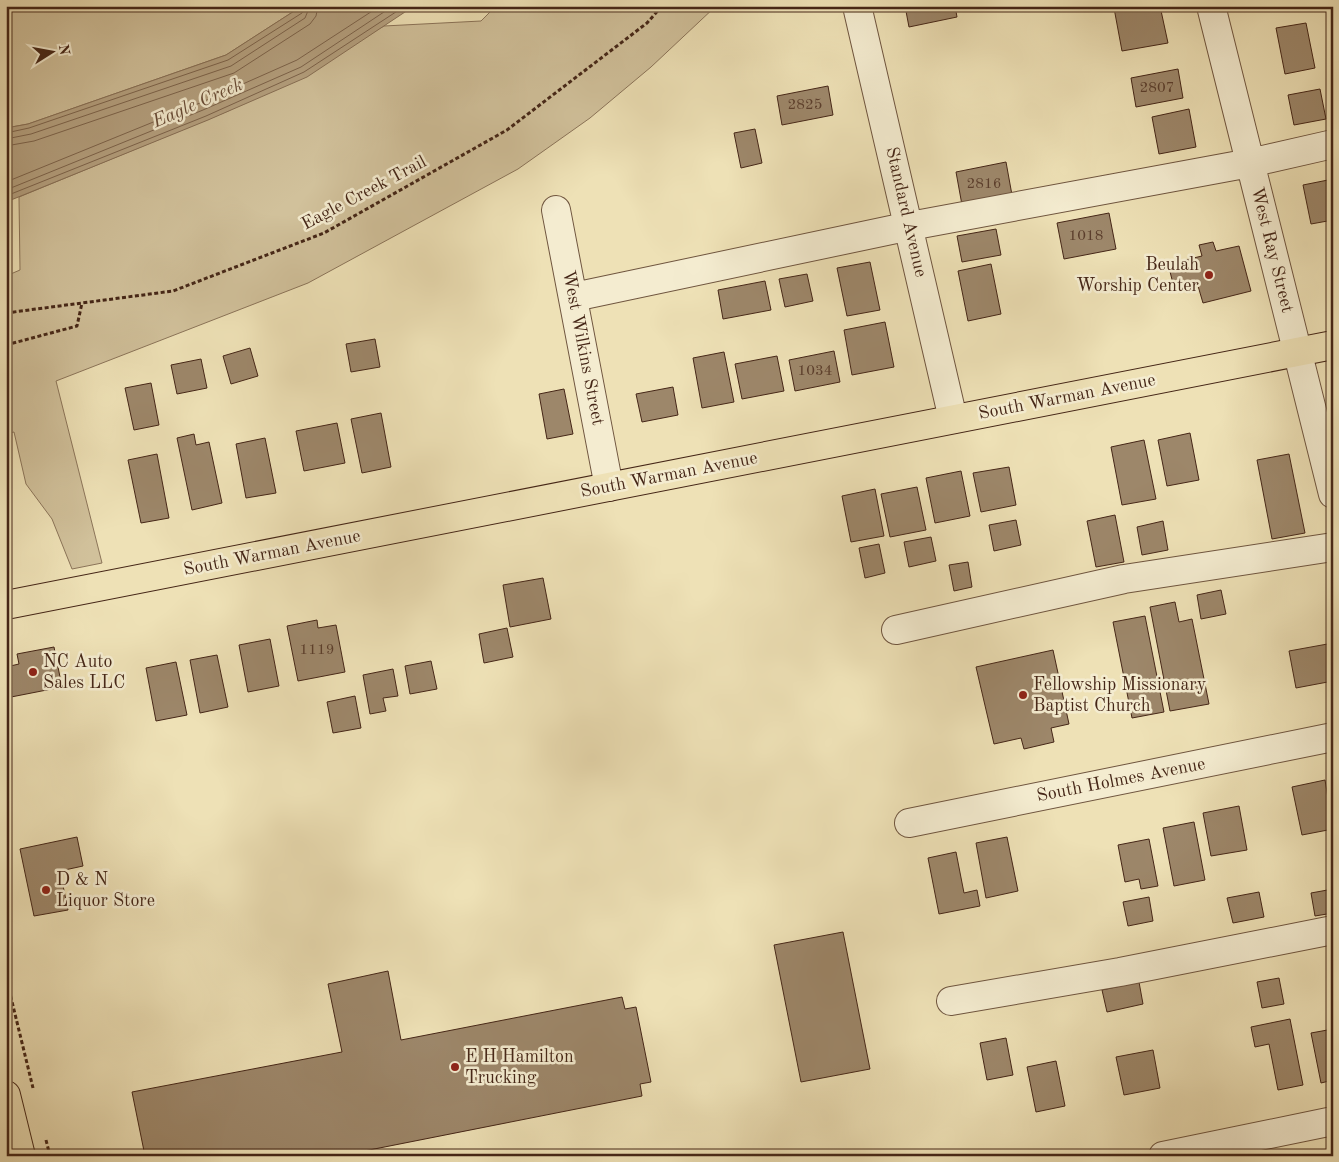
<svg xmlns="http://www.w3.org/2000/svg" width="1339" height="1162" viewBox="0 0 1339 1162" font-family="'Old Standard TT',serif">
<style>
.green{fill:#d1c19b;stroke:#8b7459}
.water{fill:#b5a180;stroke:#887056}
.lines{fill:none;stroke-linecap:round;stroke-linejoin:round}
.shore{stroke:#7d644c;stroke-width:1}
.building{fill:#9d876a;stroke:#452617}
.minor-casing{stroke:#6f553f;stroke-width:30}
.major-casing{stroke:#452617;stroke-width:30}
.path{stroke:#452617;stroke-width:3;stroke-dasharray:4 2.5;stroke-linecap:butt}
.minor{stroke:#f4ecd0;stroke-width:28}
.major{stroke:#eee1b6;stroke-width:28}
.poi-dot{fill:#8f2418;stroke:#f4ecd0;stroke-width:2}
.labels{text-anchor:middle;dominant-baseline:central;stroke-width:5;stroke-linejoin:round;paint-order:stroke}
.number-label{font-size:15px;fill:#5b3e2c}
.street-label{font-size:18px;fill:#452617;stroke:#f4ecd0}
.poi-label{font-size:18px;fill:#452617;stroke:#f4ecd0;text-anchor:start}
.water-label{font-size:19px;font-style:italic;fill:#674b36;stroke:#f4ecd0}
</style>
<rect width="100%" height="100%" fill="#eee1b6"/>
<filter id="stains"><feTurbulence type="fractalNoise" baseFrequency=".004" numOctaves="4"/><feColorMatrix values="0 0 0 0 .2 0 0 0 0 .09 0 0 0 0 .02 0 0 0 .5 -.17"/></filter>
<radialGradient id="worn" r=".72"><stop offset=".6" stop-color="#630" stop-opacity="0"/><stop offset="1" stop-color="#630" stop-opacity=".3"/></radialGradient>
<path class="green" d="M6,6H302L226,55L28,124L6,128Z
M496,6H716L651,67L590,118L518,169L308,283L56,381L102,563L72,569L52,519L26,484L14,432L6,434V276L20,270L19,197L228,111L384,26L481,21Z"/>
<path class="water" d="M302,6H414L307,77L208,120L6,202V128L28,124L226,55Z"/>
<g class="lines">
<path class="shore" d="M6,133L29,128L228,60L302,13L304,6
M6,139L31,134L231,66L305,18L310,6
M6,146L34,141L234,73L310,24L316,16L318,6
M6,182L200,103L297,60L380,6
M6,190L203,110L301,67L393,6
M6,196L206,116L304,72L405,6"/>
</g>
<path class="building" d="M905,6H955L957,17L909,27Z
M1122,6H1160L1168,43L1122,51L1114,8Z
M1306,23L1315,68L1285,74L1276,28Z
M1178,69L1183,98L1136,107L1131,78Z
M828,86L833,115L782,125L777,96Z
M1320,89L1326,119L1294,125L1288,95Z
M1189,109L1196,147L1159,154L1152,117Z
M755,129L762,163L741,168L734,133Z
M1006,162L1012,195L962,205L956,172Z
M1333,179V220L1311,224L1303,185Z
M1109,213L1116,249L1064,259L1057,223Z
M996,229L1001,255L962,262L957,236Z
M1213,242L1216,251L1239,246L1251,291L1203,303L1198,286L1175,291L1168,264L1202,256L1199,245Z
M870,262L880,310L847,316L837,268Z
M991,264L1001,314L968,321L958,271Z
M807,274L813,301L785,307L779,279Z
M765,281L771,310L723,319L718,290Z
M885,322L894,367L852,375L844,330Z
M375,339L380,367L351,372L346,344Z
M250,348L258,376L231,384L223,356Z
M834,351L840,382L795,391L789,360Z
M724,352L734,402L702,408L693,358Z
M777,356L784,391L742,399L735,364Z
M201,359L207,388L177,394L171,365Z
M151,383L159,425L134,430L125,388Z
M673,387L678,415L642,422L636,394Z
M564,389L573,434L547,439L539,394Z
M381,413L391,467L362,473L351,419Z
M337,423L345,463L304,471L296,431Z
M1190,433L1199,480L1167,486L1158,440Z
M194,434L196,445L209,442L222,503L192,510L177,438Z
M265,438L276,493L246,498L236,444Z
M1144,440L1156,499L1122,505L1111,447Z
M157,454L169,518L141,523L128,460Z
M1289,454L1305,533L1272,539L1257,460Z
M1009,467L1016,505L981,512L973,473Z
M961,471L970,516L935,523L926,478Z
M917,487L926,530L890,537L881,494Z
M875,489L884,536L851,542L842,496Z
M1115,515L1124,562L1096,567L1087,521Z
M1016,520L1021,545L994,551L989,525Z
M1163,521L1168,550L1142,555L1137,527Z
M931,537L936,561L909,567L904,542Z
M879,544L885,573L865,578L859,548Z
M968,562L972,587L954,591L949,565Z
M543,578L551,619L510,627L503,585Z
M1221,590L1226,614L1201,619L1197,595Z
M1175,602L1179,622L1192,619L1209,704L1170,711L1150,607Z
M1145,616L1164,712L1132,718L1113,622Z
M317,620L318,628L336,625L345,672L298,681L287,626Z
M507,628L513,657L484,663L479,634Z
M270,639L279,686L248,692L239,645Z
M1333,643V681L1296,688L1289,651Z
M54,647L62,687L6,698V667L19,664L17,654Z
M1053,650L1069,724L1051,728L1054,742L1024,749L1021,738L994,744L976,667Z
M217,655L228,707L200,713L190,660Z
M431,661L437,689L410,694L405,666Z
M176,662L187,715L156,721L146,668Z
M393,669L398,696L383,698L386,711L370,714L363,675Z
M355,696L361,728L333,733L327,702Z
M1325,780L1333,829L1302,835L1292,787Z
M1239,806L1247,850L1211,856L1203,813Z
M1194,822L1205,880L1174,886L1163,828Z
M77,837L83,866L60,871L68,910L34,916L20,849Z
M1007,837L1018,891L986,898L976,843Z
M1149,839L1158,886L1141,889L1139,879L1125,882L1118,845Z
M956,852L964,893L977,890L980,906L939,914L928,858Z
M1333,889V913L1315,916L1311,893Z
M1259,892L1264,917L1233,923L1227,898Z
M1149,897L1153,921L1128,926L1123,902Z
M843,932L870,1069L801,1082L774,945Z
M388,971L401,1040L622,997L625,1009L636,1007L651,1082L640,1084L642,1096L339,1156H145L132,1092L342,1052L328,984Z
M1279,978L1284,1004L1262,1008L1257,982Z
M1139,982L1143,1004L1107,1012L1102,990Z
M1290,1019L1303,1085L1278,1090L1269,1044L1255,1047L1251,1027Z
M1333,1029V1080L1321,1083L1311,1033Z
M1006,1038L1013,1075L987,1080L980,1043Z
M1153,1050L1160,1088L1124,1095L1116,1057Z
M1056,1061L1065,1106L1036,1112L1027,1067Z"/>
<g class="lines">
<g class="minor-casing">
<path id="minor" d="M857,6L953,419
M1211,6L1333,494
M556,210L609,487
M574,297L910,226L1250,163L1333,144
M896,630L1124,579L1333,547
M909,823L1333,737
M951,1001L1120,972L1333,930
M1163,1156L1333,1121"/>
</g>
<g class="major-casing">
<path id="major" d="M6,605L1333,345
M6,1095L21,1156"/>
</g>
<path class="path" d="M6,313L173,291L324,233L507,130L647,23L662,6
M6,345L77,326L82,303
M6,977L33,1088
M46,1140L50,1156"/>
<use href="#minor" class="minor"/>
<use href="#major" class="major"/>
</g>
<g class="poi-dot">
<circle cx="1209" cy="275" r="5"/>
<circle cx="33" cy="672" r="5"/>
<circle cx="1023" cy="695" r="5"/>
<circle cx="46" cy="890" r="5"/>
<circle cx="455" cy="1067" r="5"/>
</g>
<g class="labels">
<g class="number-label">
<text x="1157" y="88">2807</text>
<text x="805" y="105">2825</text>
<text x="984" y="184">2816</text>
<text x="1086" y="236">1018</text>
<text x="815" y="371">1034</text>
<text x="317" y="650">1119</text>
</g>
<g class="street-label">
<text transform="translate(364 193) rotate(-28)">Eagle Creek Trail</text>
<text transform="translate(906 212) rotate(77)">Standard Avenue</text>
<text transform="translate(1272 250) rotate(76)">West Ray Street</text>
<text transform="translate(583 348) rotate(79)">West Wilkins Street</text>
<text transform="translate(1067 397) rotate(-11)">South Warman Avenue</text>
<text transform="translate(669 475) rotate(-11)">South Warman Avenue</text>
<text transform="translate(272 553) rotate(-11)">South Warman Avenue</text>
<text transform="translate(1121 780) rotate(-11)">South Holmes Avenue</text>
</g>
<g class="poi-label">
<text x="1199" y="265" text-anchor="end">Beulah<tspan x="1199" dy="21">Worship Center</tspan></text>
<text x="43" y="662">NC Auto<tspan x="43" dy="21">Sales LLC</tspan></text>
<text x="1033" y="685">Fellowship Missionary<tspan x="1033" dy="21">Baptist Church</tspan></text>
<text x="56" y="880">D &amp; N<tspan x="56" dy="21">Liquor Store</tspan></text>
<text x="465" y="1057">E H Hamilton<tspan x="465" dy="21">Trucking</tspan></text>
</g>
<g class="water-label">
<text transform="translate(198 104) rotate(-24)">Eagle Creek</text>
</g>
</g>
<rect width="1339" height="1162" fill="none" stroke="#eee1b6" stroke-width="25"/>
<rect x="8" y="8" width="1324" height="1147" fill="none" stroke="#452617" stroke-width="2.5"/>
<rect x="12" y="12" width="1314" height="1137" fill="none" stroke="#452617"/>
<g transform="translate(52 52) rotate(79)" stroke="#f4ecd0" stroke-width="4" paint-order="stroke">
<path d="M0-4L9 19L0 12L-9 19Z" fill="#452617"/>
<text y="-8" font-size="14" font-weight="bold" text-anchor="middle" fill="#452617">N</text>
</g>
<rect width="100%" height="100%" filter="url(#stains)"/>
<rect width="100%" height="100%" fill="url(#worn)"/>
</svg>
